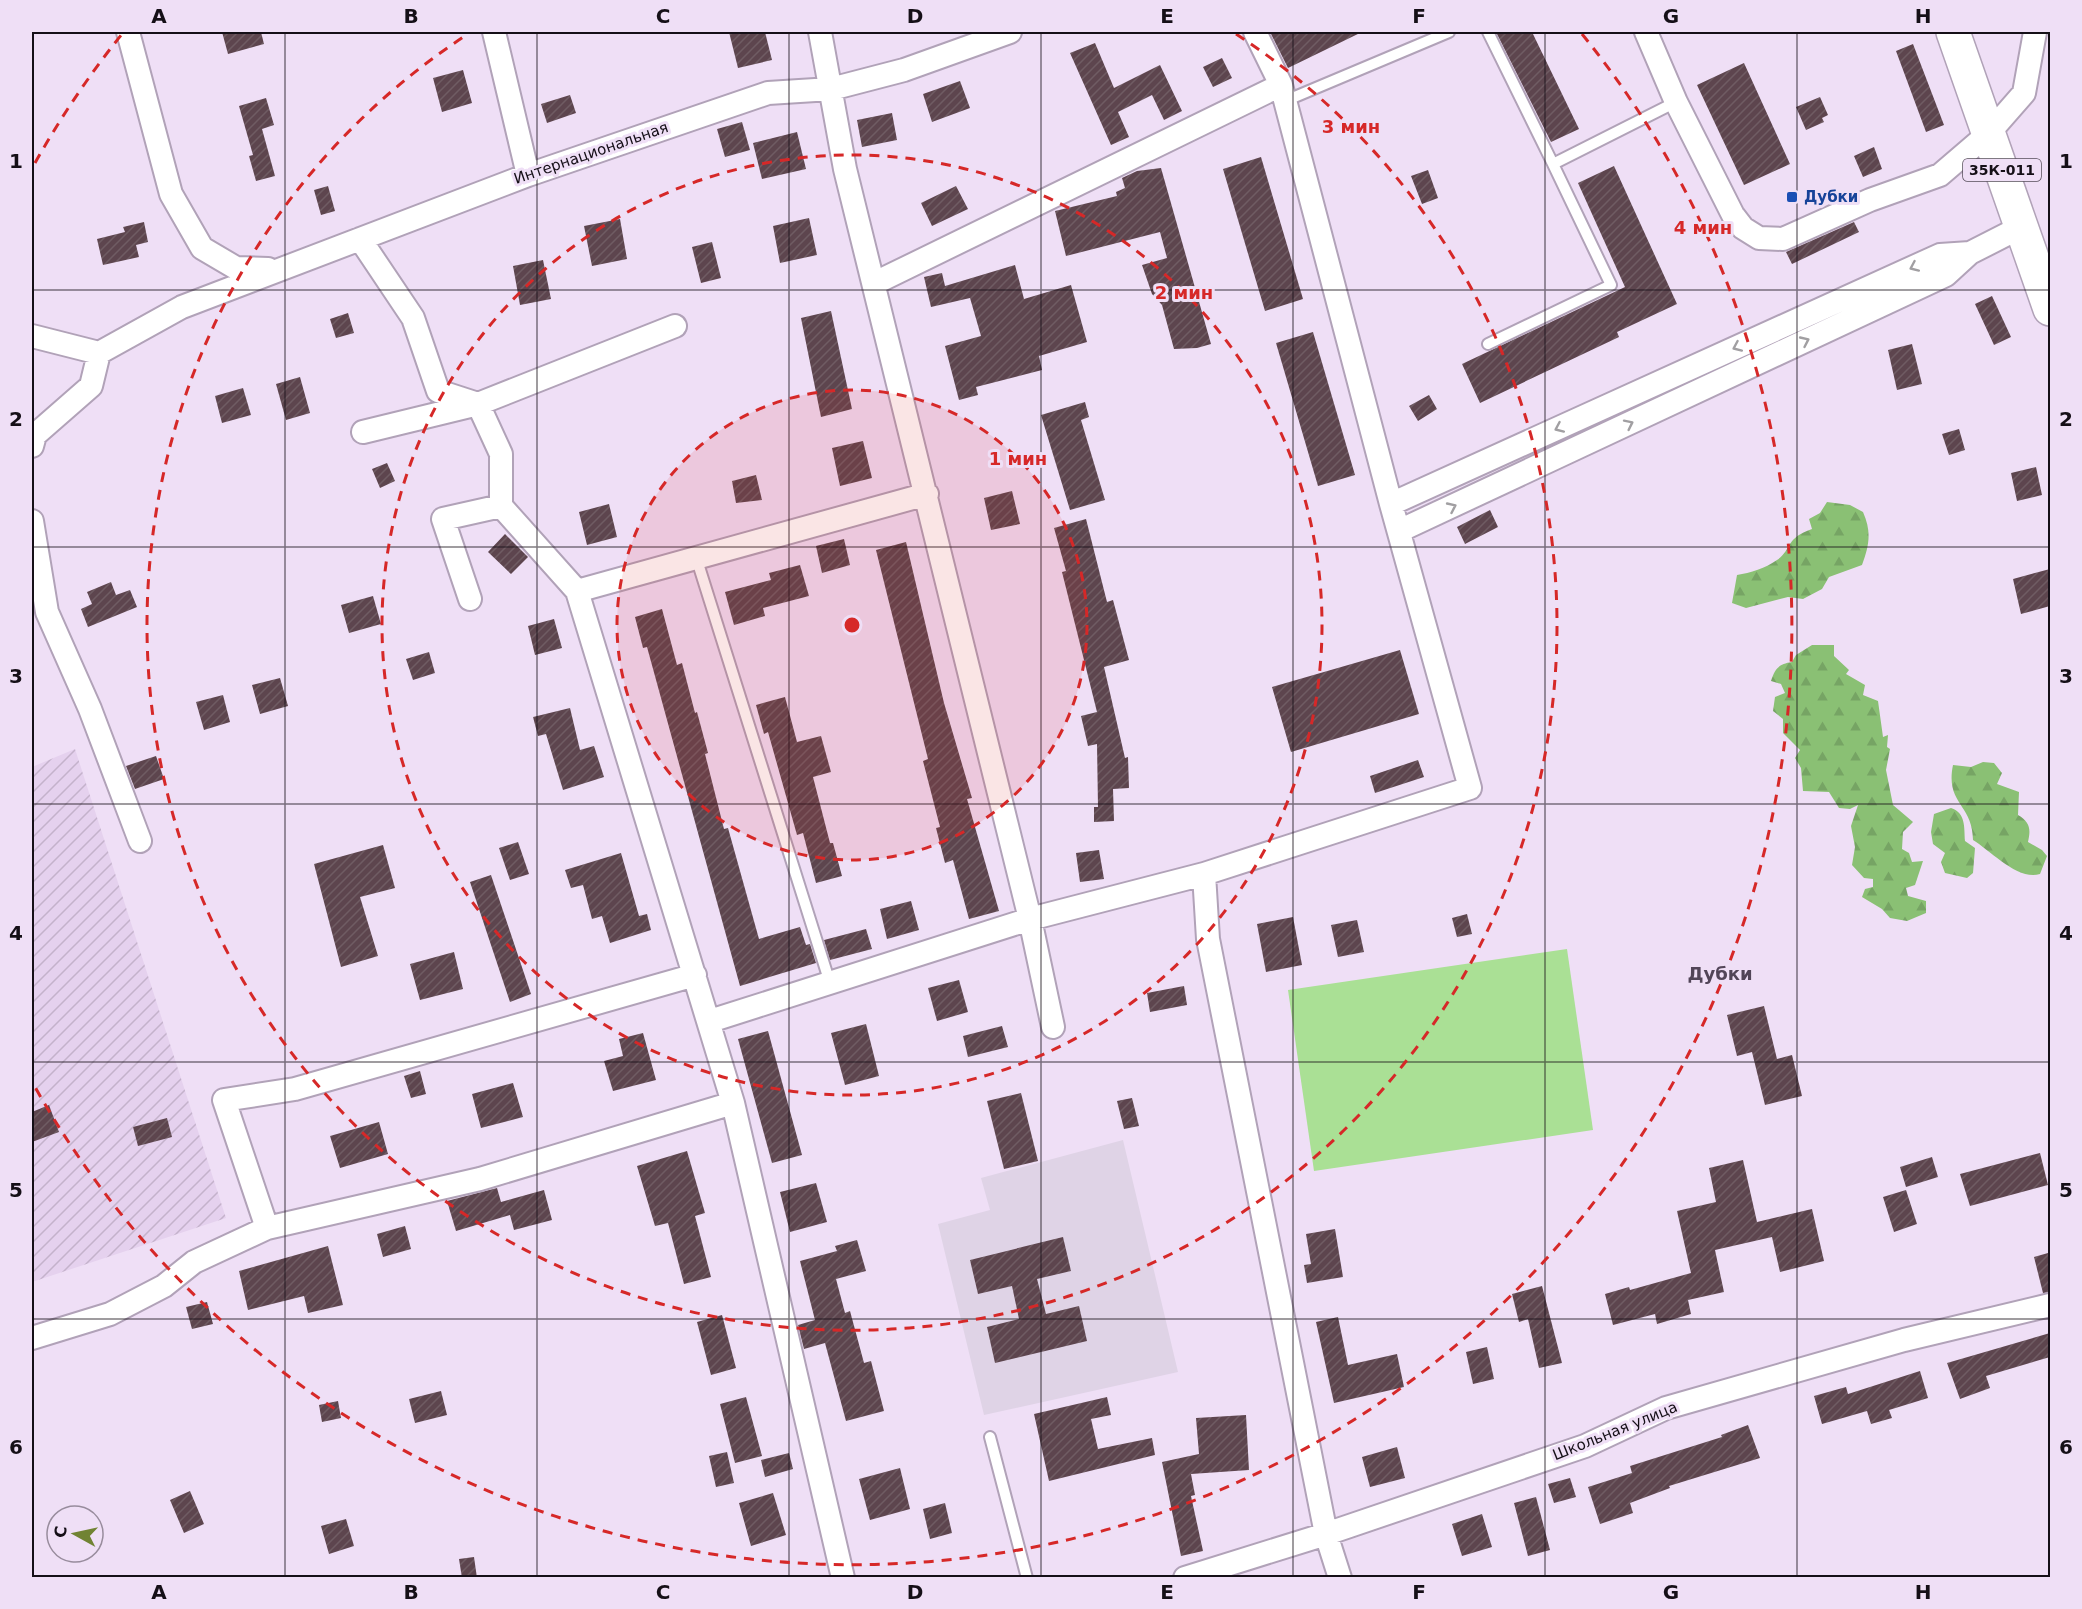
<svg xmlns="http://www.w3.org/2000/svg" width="2082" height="1609" viewBox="0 0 2082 1609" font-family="'DejaVu Sans',sans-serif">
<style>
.industrial{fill:url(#industrial-furrows)}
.education{fill:#dfd3e6}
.forest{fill:url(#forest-firs)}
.garden{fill:#aae095}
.building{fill:url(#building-hatch)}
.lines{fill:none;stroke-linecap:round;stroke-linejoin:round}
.lane-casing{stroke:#b1a2b8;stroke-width:14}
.street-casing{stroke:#b1a2b8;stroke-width:26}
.primary-casing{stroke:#b1a2b8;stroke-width:36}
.lane{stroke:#fff;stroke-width:10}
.street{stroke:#fff;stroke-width:22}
.primary{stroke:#fff;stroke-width:33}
.oneway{stroke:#a19fa2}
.grid{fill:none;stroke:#150f17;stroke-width:1.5;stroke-opacity:0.55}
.ring{fill:none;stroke:#d62828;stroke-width:3;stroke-dasharray:10 8}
.transit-dot{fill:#1a4fb4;stroke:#efdff6;stroke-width:2}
.labels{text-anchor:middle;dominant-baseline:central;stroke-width:6;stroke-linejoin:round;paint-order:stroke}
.shield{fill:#efdff6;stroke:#564d5a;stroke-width:1.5}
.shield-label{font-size:14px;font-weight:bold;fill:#150f17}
.street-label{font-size:15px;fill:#150f17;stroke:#efdff6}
.transit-label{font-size:15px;font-weight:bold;fill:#164399;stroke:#efdff6;text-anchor:start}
.quarter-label{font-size:18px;font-weight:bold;fill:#524558;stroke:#efdff6}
.centre{fill:#d62828;stroke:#efdff6;stroke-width:3}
.ring-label{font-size:18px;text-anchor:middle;font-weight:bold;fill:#d62828;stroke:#efdff6;stroke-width:6;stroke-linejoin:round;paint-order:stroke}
.neatline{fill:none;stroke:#150f17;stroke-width:2}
.grid-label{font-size:20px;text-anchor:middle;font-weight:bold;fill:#150f17}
</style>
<defs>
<pattern id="industrial-furrows" width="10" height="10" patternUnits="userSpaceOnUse" patternTransform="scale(1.5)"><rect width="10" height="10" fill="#e5d1ee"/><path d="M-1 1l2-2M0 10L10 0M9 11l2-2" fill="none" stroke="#c4b2cb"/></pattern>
<pattern id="forest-firs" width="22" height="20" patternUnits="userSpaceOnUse" patternTransform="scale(1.5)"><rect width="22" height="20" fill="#8ac074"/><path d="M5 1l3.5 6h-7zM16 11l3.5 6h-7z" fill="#76a464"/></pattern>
<pattern id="building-hatch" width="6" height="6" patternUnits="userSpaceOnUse" patternTransform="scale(1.5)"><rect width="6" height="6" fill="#5d454e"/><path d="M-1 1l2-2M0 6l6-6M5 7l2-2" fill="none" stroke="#6f5c63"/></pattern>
</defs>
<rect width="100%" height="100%" fill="#efdff6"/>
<path class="industrial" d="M75,749L226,1218L32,1282V767Z"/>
<path class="education" d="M1123,1140L1178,1372L984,1415L938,1224L990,1210L981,1178Z"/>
<path class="forest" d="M1827,502L1850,505L1863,512C1872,532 1869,546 1862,565L1829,577L1822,589L1803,599L1788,597L1746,608L1732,603L1737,575C1750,573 1766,568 1777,560C1792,550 1785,538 1812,529L1809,519L1820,513Z
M1812,645H1834V656L1849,670L1846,674L1865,685L1863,695L1878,701L1883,737L1888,735L1887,747L1890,749L1886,770L1893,805L1913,822L1903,832L1902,849L1909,853L1912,862L1923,861L1915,885L1906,888L1908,896L1926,901V913L1907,921L1890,918L1882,909L1862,897L1865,889L1873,887V879L1864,878L1852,865L1855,847L1851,826L1858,805L1850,809L1839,808L1829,792L1803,791L1801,768L1795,758L1800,750L1783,733V719L1773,711L1775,697L1785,693L1781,684L1771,681C1775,668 1779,664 1792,662L1796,655Z
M1983,762L1994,763L2002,773L1997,784L2019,792L2018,815C2030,822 2031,829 2028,842L2042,850L2047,856L2040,874C2018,881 1991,851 1973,840C1973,804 1945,804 1953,765L1971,767Z
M1951,808C1966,813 1964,827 1965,841L1975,848L1973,873L1967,878L1945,873L1941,862L1945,853L1933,844L1931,832L1934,814Z"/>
<path class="garden" d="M1567,949L1593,1130L1314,1171L1288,990Z"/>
<path class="building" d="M222,32H261L264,44L228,54Z
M729,32H765L772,60L738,68Z
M1270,32H1362L1288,68Z
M1496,32H1532L1579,129L1551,142Z
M1095,43L1114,88L1160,65L1182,111L1164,120L1152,95L1118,112L1129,137L1111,145L1070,53Z
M1913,44L1944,125L1926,132L1896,51Z
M1222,58L1232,78L1213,87L1203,67Z
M1744,63L1790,164L1744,185L1697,85Z
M463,70L472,103L442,112L433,78Z
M960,81L970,108L932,122L923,94Z
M570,95L576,113L547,123L541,104Z
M1820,97L1828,115L1822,118L1824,122L1806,130L1796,107Z
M266,98L274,125L262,129L275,176L256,181L249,156L253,155L239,106Z
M892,113L897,140L862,147L857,120Z
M742,122L750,150L725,157L717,129Z
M797,132L806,169L762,179L753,143Z
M1874,147L1882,169L1863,177L1854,156Z
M1261,157L1303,299L1265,311L1223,169Z
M1614,166L1677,304L1617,332L1619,337L1480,403L1462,364L1625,287L1578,183Z
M1161,168L1211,344L1197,348L1174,349L1162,305L1152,294L1142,265L1167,258L1160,232L1066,256L1055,211L1117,196L1116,192L1125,188L1122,178L1137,171Z
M1428,170L1438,198L1422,204L1411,176Z
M328,186L335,211L321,215L314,190Z
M956,186L968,209L932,226L921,203Z
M809,218L817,255L780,263L773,226Z
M620,219L627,259L592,266L584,226Z
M144,222L148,242L136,245L139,257L103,265L97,239L125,232L123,227Z
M1854,222L1859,232L1792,264L1786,252Z
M712,242L721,278L701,283L692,247Z
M543,260L551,299L520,305L513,266Z
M1015,265L1024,299L1071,285L1087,342L1039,356L1042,370L976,387L978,395L959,400L945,346L981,336L970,298L931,307L924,277L942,273L945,286Z
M1992,296L2011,337L1994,345L1975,304Z
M831,311L852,409L821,417L801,318Z
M348,313L354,333L336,338L330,319Z
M1313,332L1355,475L1318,486L1276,343Z
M1912,344L1922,384L1897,390L1888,350Z
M300,377L310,413L286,420L276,384Z
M243,388L251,415L222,423L215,396Z
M1429,395L1437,409L1418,421L1409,406Z
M1085,402L1089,417L1081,420L1105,500L1070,510L1041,415Z
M1959,429L1965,450L1949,455L1942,434Z
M863,441L872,478L840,486L832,448Z
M387,463L395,481L380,488L372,469Z
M2036,467L2042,495L2017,501L2011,473Z
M756,475L762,500L736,503L732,481Z
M1012,491L1020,524L991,530L984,498Z
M609,504L617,537L587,545L579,512Z
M1490,510L1498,527L1465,544L1457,527Z
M1086,519L1107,602L1113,600L1129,660L1104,667L1125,758L1128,757L1129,788L1113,789L1114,821L1094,822V807H1098L1097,744L1088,746L1081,716L1097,712L1062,572L1066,571L1054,528Z
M505,534L528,557L511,574L488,552Z
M844,539L850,565L822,573L816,546Z
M906,542L944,703L972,798L967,799L999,911L969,919L953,860L945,863L936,828L940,827L923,761L928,759L876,550Z
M800,565L809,596L763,608L765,616L734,625L725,592L771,580L769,573Z
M2050,569V606L2021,614L2013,579Z
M111,582L116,595L130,590L137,607L88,627L81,609L92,604L87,592Z
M373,596L381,624L349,633L341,605Z
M662,609L677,665L682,663L695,713L697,712L708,753L705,754L724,829L728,828L759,939L800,927L806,945L810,944L816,963L740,986L647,647L643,648L635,617Z
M554,619L562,648L535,655L528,626Z
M1400,650L1419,714L1291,752L1272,687Z
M429,652L435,673L413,680L406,659Z
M280,678L288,706L260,714L252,685Z
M223,695L230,722L204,730L196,702Z
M785,697L797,742L821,736L831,772L813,777L830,843H833L842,876L816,883L803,833L797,835L768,732L764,734L756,705Z
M570,708L580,750L594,746L604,777L563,790L546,734L538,736L533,717Z
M156,756L164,779L135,789L126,766Z
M1418,760L1424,777L1375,793L1370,776Z
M518,842L529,874L510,880L499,848Z
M383,845L395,888L360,897L378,956L341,967L314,864Z
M1099,850L1104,879L1080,882L1076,853Z
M621,853L639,916L647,914L651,930L610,943L602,916L592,919L583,885L571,888L565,870Z
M491,875L531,994L510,1002L470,882Z
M911,901L919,930L887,939L880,909Z
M1467,914L1472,934L1457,937L1452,918Z
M1293,917L1302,965L1266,972L1257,924Z
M1357,920L1364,952L1338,957L1331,925Z
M866,929L872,949L830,960L824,940Z
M454,952L463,989L420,1000L410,964Z
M959,980L968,1012L937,1021L928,988Z
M1184,986L1187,1005L1150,1012L1147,993Z
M1764,1006L1777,1059L1792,1055L1802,1096L1765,1105L1752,1052L1737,1056L1727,1015Z
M866,1024L879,1076L845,1085L831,1033Z
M1002,1026L1008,1047L968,1057L963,1036Z
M768,1031L802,1155L772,1163L738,1039Z
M643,1033L656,1080L613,1091L604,1061L623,1056L619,1039Z
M420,1071L426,1094L411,1098L404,1076Z
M513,1083L523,1117L481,1128L472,1094Z
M1021,1093L1038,1161L1004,1169L987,1101Z
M1132,1098L1139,1126L1124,1129L1117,1101Z
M49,1105L59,1132L32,1142V1112Z
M167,1118L172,1137L138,1146L133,1127Z
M379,1122L388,1154L340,1168L330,1136Z
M687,1151L705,1213L695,1216L711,1277L684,1284L668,1223L655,1226L637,1166Z
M2040,1153L2048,1185L1970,1206L1960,1174Z
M1932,1157L1938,1177L1906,1187L1900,1167Z
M1743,1160L1757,1222L1812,1209L1824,1261L1780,1272L1772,1237L1715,1250L1724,1292L1688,1300L1691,1314L1657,1324L1655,1314L1613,1325L1605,1294L1629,1287L1630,1290L1691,1273L1677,1211L1716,1202L1709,1168Z
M816,1183L827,1222L790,1232L780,1192Z
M497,1188L501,1202L544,1190L552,1220L514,1230L510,1215L456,1231L447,1201Z
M1906,1190L1917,1224L1894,1232L1883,1197Z
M405,1226L411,1249L383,1257L377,1234Z
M1335,1229L1343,1277L1307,1283L1304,1265L1311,1264L1306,1234Z
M1063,1237L1071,1271L1037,1279L1046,1314L1079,1306L1087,1341L995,1363L987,1327L1019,1319L1012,1286L978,1294L970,1260Z
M857,1240L866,1271L836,1279L845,1313L850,1311L864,1363L871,1361L884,1411L846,1421L825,1343L804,1349L798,1325L815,1320L800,1261L837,1251L835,1246Z
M328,1246L343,1305L308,1313L304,1296L248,1310L239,1271Z
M2048,1253L2050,1292L2043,1293L2034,1257Z
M1542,1286L1562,1363L1539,1368L1528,1319L1519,1322L1512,1294Z
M207,1302L213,1324L192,1329L186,1307Z
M722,1315L736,1368L711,1375L697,1322Z
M1338,1317L1348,1365L1397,1354L1404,1387L1334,1403L1316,1322Z
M2050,1333V1357L1986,1376L1990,1388L1960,1399L1947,1363Z
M1487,1347L1494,1379L1473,1384L1466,1352Z
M1920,1371L1928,1398L1889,1410L1892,1418L1871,1424L1867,1411L1822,1424L1814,1396L1846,1387L1848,1394Z
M441,1391L447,1415L415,1423L409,1399Z
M746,1397L762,1456L735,1463L720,1404Z
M1107,1397L1111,1415L1091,1419L1098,1449L1152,1438L1155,1455L1049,1481L1034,1414Z
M338,1401L341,1418L322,1422L319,1405Z
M1246,1415L1249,1470L1191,1474L1195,1495L1191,1496L1203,1551L1181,1556L1162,1462L1199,1454L1196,1418Z
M1748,1425L1760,1458L1669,1486L1670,1488L1630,1503L1633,1513L1600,1524L1588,1487L1632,1473L1630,1466L1722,1437L1721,1435Z
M1397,1447L1405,1478L1370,1487L1362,1457Z
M727,1452L734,1483L716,1487L709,1456Z
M789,1453L793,1469L765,1477L761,1460Z
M900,1468L910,1509L870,1520L859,1479Z
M1570,1478L1576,1497L1554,1503L1548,1484Z
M190,1491L204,1524L184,1533L170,1500Z
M773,1493L786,1535L751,1546L739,1503Z
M1536,1497L1550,1550L1528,1556L1514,1503Z
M945,1503L952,1533L930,1539L923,1509Z
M1482,1514L1492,1547L1462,1556L1452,1524Z
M346,1519L354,1546L329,1554L321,1526Z
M474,1557L477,1578H462L459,1559Z"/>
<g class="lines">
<g class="lane-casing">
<path id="lane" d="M1488,32L1553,164L1676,102
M1285,101L1449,32
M1488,344L1611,285L1553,164
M696,557L830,983
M990,1437L1027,1578"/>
</g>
<g class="street-casing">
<path id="street" d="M128,32L171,194L202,248L236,268L268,269
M494,32L528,175
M820,32L845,169L1030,919L1053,1027
M1646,32L1676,102L1733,215L1743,228L1759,238L1783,239L1870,200L1940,175L1989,133L2024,93L2035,32
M360,239L413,318L438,391L478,404L501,454V506L577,591
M875,283L1281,85
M32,336L99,353L182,307L528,175L768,93L831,89L904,70L1010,32
M363,432L478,404L675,326
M32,446L35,435L91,386L99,353
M1391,504L1940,255L1970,253
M32,521L47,612L90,709L140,841
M1399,531L1946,275L1970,253L2023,226
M470,599L443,519L501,506
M1204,874L1208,939L1326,1534L1340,1578
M710,1021L1030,919L1204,874L1470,788L1391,504L1281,85L1255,32
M267,1228L480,1179L733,1103
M32,1338L110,1314L164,1286L194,1262L267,1228L224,1100L295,1089L695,975
M843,1578L733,1103L577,591L927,494
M1185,1578L1326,1534L1585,1446L1666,1408L1904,1340L2050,1305"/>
</g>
<g class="primary-casing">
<path id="primary" d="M1953,32L2050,309"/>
</g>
<use href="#lane" class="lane"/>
<use href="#street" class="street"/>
<use href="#primary" class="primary"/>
</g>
<defs><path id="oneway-chevron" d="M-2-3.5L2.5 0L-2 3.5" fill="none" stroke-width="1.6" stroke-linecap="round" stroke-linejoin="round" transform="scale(1.5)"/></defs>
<g class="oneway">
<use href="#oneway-chevron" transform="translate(1914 267) rotate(156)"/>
<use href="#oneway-chevron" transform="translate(1805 341) rotate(-25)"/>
<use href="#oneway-chevron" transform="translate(1737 347) rotate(156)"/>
<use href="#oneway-chevron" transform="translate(1629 424) rotate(-26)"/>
<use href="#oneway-chevron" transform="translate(1559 428) rotate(156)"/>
<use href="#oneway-chevron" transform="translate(1452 507) rotate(-25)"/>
</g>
<path class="grid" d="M285,32V1578M537,32V1578M789,32V1578M1041,32V1578M1293,32V1578M1545,32V1578M1797,32V1578M32,290H2050M32,547H2050M32,804H2050M32,1062H2050M32,1319H2050"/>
<circle cx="852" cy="625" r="235" fill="#d62828" fill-opacity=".12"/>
<g class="ring">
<circle cx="852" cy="625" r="235"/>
<circle cx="852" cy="625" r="470"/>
<path d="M1236 34A705 705 0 1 1 468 34"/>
<path d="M35 163A939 939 0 0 1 122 34M1582 34A939 939 0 1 1 35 1087"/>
</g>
<rect class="transit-dot" x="1786" y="191" width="12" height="12" rx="3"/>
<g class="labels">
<rect class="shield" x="1963" y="159" width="78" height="22" rx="4.5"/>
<g class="shield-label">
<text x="2002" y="170">35К-011</text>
</g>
<g class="street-label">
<text transform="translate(591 153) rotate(-19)">Интернациональная</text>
<text transform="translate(1615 1431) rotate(-22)">Школьная улица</text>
</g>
<g class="transit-label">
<text x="1804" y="197">Дубки</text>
</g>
<g class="quarter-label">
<text x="1720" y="973">Дубки</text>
</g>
</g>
<circle cx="852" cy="625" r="9" class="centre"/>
<g class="ring-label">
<text x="1351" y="133">3 мин</text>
<text x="1703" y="234">4 мин</text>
<text x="1184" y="299">2 мин</text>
<text x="1018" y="465">1 мин</text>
</g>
<rect width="2082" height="1609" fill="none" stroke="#efdff6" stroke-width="66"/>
<g transform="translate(75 1534) rotate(278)"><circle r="28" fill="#efdff6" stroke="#988c9d" stroke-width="1.5"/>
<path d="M0-4.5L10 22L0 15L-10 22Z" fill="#718333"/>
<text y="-9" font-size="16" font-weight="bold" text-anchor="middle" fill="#150f17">С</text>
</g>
<rect x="33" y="33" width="2016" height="1543" class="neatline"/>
<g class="grid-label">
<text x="159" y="23">A</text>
<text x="411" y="23">B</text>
<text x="663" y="23">C</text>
<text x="915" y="23">D</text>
<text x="1167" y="23">E</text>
<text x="1419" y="23">F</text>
<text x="1671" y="23">G</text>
<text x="1923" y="23">H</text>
<text x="16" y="168">1</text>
<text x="2066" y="168">1</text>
<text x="16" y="426">2</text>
<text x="2066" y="426">2</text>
<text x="16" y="683">3</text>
<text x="2066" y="683">3</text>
<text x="16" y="940">4</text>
<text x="2066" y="940">4</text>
<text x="16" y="1197">5</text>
<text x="2066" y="1197">5</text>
<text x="16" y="1454">6</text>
<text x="2066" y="1454">6</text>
<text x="159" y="1599">A</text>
<text x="411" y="1599">B</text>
<text x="663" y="1599">C</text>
<text x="915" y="1599">D</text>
<text x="1167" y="1599">E</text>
<text x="1419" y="1599">F</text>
<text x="1671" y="1599">G</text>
<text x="1923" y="1599">H</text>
</g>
</svg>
